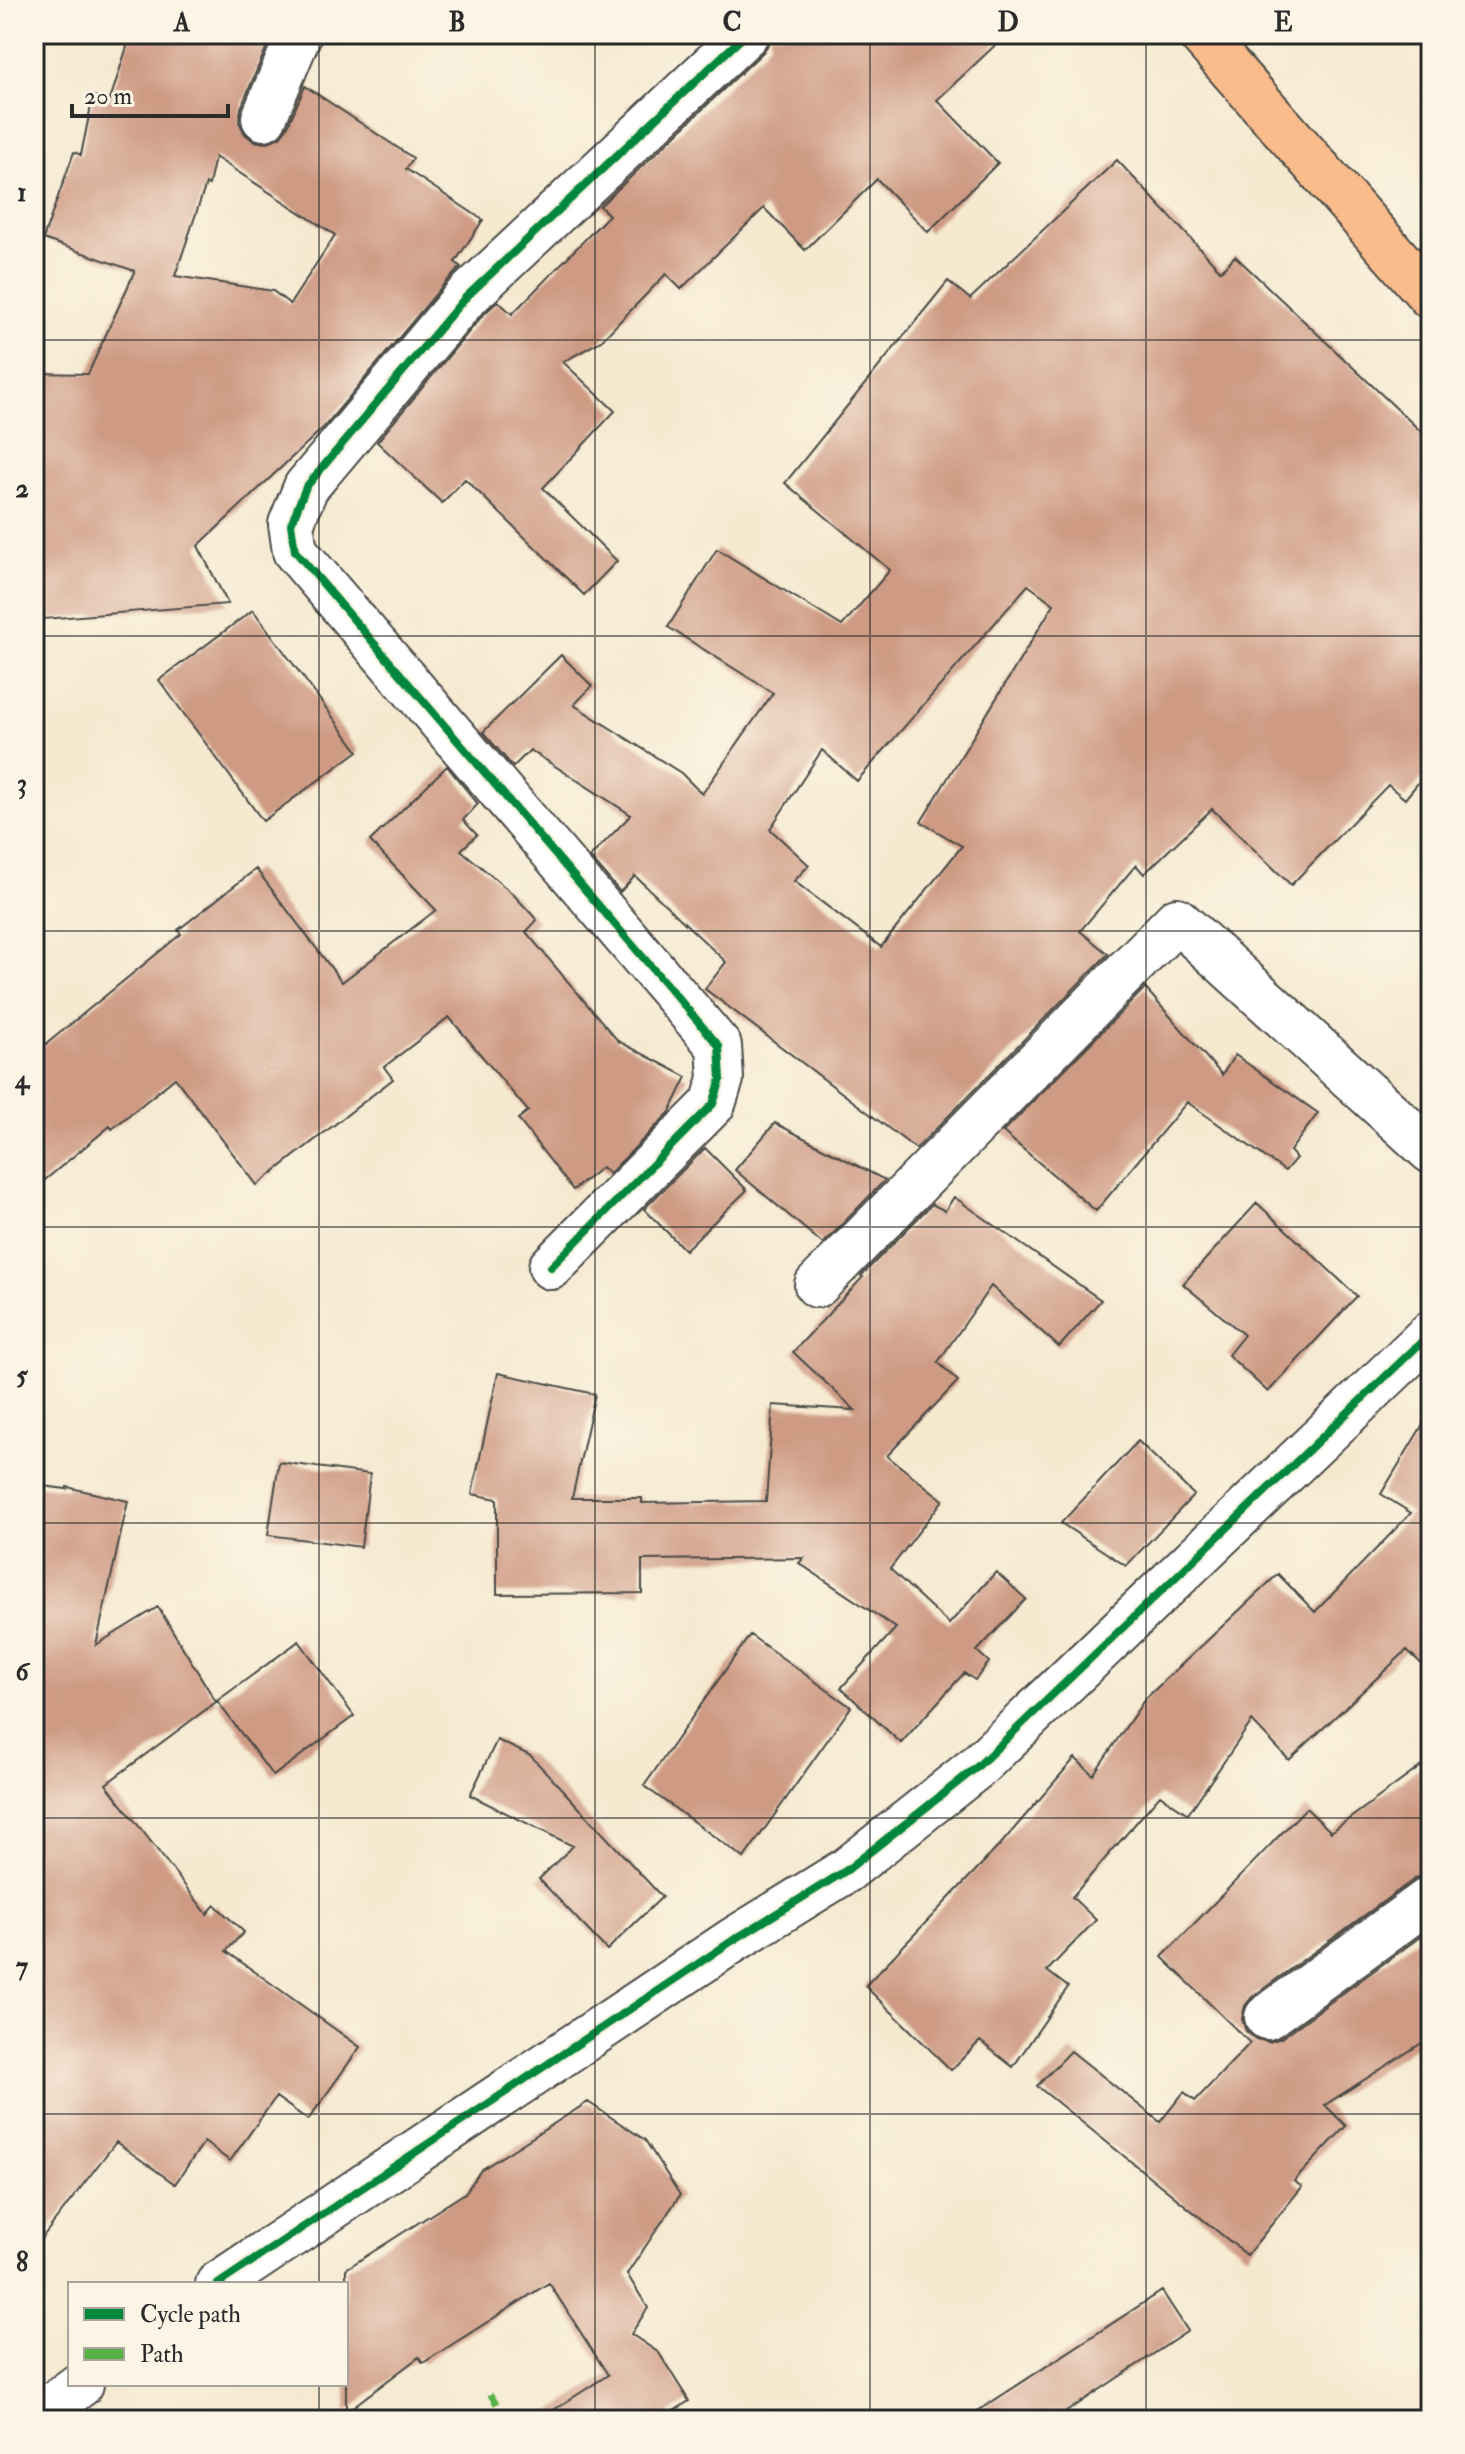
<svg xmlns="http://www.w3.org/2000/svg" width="1465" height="2454" viewBox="0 0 1465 2454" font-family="'IM FELL Double Pica',serif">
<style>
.building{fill:#ce9a83;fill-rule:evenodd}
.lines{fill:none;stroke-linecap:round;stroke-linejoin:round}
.street-casing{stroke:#494844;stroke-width:48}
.primary-casing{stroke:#494844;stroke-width:48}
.street{stroke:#fff;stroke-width:44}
.primary{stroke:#f9bc8a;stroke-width:44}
.quiet{stroke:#56b246;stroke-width:6;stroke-dasharray:12 6;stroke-linecap:butt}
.cycleway-casing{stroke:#fcf5e5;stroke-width:13}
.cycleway{stroke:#00873e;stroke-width:8}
.grid{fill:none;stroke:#2b2b2b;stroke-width:2;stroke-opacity:0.55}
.neatline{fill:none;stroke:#2b2b2b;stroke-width:3}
.grid-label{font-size:26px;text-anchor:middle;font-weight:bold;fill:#2b2b2b}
</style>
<rect width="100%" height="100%" fill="#fcf5e5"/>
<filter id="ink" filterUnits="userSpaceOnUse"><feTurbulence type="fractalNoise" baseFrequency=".0125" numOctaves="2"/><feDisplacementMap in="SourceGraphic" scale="16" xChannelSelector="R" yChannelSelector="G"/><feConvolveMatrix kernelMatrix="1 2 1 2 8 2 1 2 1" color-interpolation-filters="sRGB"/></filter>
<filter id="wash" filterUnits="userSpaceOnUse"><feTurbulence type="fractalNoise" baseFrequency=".006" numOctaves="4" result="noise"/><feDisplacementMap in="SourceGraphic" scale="32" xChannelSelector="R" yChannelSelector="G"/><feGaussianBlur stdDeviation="1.8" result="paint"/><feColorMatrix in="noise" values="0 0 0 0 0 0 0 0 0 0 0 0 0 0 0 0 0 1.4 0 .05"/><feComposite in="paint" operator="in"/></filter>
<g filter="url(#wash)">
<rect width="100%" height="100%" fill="#f5e9d0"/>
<g id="blocks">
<path class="building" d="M131,34H272L241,108L239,122L245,134L254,141L266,143L280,137L287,128L305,86L413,158L406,169L483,220L455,262L461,267L445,283L324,427L198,546L228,604L44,619L38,551H34V373L88,374L135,271L43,239L74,152L81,155L93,96L110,100ZM215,157L335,235L290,304L273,291L175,276L206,184L209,185Z
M770,34H1007L937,100L998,163L928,232L877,179L805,250L764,208L681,289L666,274L601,341L563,362L615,411L543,488L617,561L584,595L465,479L442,503L377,442L482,316L498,301L512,314L609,215L600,206L763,52L770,42Z
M1117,160L1221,271L1235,256L1431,441V767L1405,799L1388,785L1291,885L1212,809L1144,874L1136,865L1080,931L1108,954L916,1149L705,989L726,962L635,876L620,892L590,857L631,815L530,750L513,767L483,732L561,655L592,686L574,705L681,773L702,794L773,693L668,627L717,549L842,626L890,570L785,483L948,281L970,299ZM1028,585L1054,604L921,822L962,846L881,947L794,881L809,865L770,829L822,750L857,781Z
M253,610L358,751L263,821L159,680Z
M447,766L478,804L463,820L477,835L461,850L514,895L537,920L526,932L618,1041L687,1077L670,1112L609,1174L602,1167L573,1190L518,1119L528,1111L449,1017L384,1067L393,1079L257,1185L175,1078L112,1129L110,1126L34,1189V1054L181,934L178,930L256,869L342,982L436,910L370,841Z
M1145,988L1222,1075L1235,1055L1318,1113L1290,1151L1296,1158L1285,1171L1187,1102L1096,1211L1003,1132Z
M775,1123L885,1180L823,1244L735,1170Z
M705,1148L747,1190L685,1250L644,1209Z
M954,1197L1101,1300L1059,1347L991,1286L938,1362L958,1381L887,1456L943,1500L890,1569L949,1624L996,1572L1026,1599L977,1651L989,1662L975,1680L964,1673L901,1743L841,1688L896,1628L799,1563L804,1558L642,1560V1593L497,1594V1499L472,1494L498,1373L595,1394L572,1498H642V1503L766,1501L773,1405L855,1410L793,1352L863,1277L861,1276L932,1204L945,1211Z
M1257,1203L1357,1296L1268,1392L1228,1355L1244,1335L1183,1284Z
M1431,1411V1673L1407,1650L1289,1760L1252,1721L1188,1814L1160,1795L1072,1897L1096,1920L1047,1971L1068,1987L1013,2067L980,2041L951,2070L865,1986L1000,1845L1075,1758L1093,1775L1145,1699L1278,1574L1315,1612L1411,1513L1381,1494Z
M1138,1441L1194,1495L1126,1566L1061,1523Z
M279,1462L370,1474L361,1547L268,1535Z
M34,1485L67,1489V1487L128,1501L96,1645L158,1607L216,1702L106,1784L207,1914L215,1905L244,1932L226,1951L360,2047L308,2120L276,2097L230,2161L204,2142L175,2184L116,2142L34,2248Z
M750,1635L851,1707L744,1858L644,1786Z
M299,1641L354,1716L273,1776L217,1701Z
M497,1740L531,1756L662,1897L607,1950L539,1879L573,1846L470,1795Z
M1431,1759V1873L1416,1878L1252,1997L1245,2006L1242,2019L1246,2031L1256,2039L1269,2042L1281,2038L1431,1929V2037L1325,2105L1346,2126L1294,2181L1302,2187L1247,2255L1037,2086L1071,2051L1160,2122L1184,2092L1195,2101L1250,2043L1162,1957L1306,1808L1331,1832Z
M588,2102L645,2140L680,2195L627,2274L648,2308L631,2334L659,2353L689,2401L660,2420H538L608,2375L549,2283L423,2363L419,2357L346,2412V2269L465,2193L481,2170Z
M1162,2291L1188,2331L1054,2420H964Z"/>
</g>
</g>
<g filter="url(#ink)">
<use href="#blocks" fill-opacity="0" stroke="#494844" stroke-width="2"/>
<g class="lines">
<g class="street-casing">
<path id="street" d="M264,118L299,34
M551,1267L713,1104L721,1079L719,1046L295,551L291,524L306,487L464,299L746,34
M817,1285L1177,920L1431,1151
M1267,2017L1431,1898
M218,2284L732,1941L847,1870L977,1767L1431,1333
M34,2419L81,2384"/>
</g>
<g class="primary-casing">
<path id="primary" d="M1200,34L1431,297"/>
</g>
<use href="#street" class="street"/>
<use href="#primary" class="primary"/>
<path class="quiet" d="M490,2394L507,2420"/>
<g class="cycleway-casing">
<path id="cycleway" d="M551,1267L713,1104L721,1079L719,1046L295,551L291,524L306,487L464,299L746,34
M218,2284L732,1941L847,1870L977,1767L1431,1333"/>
</g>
<use href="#cycleway" class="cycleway"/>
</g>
</g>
<path class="grid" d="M319,34V2284M595,34V2420M870,34V2420M1146,34V2420M34,340H1431M34,636H1431M34,931H1431M34,1227H1431M34,1523H1431M34,1818H1431M34,2114H1431M319,2384V2420"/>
<rect width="1465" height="2454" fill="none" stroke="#fcf5e5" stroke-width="88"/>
<rect x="68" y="2282" width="280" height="104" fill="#fcf5e5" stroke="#a8a49b" stroke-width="2"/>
<rect x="84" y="2308" width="40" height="12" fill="#00873e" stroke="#a8a49b" stroke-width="2"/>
<text x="140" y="2322" font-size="24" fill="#2b2b2b">Cycle path</text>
<rect x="84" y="2348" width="40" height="12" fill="#56b246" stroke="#a8a49b" stroke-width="2"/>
<text x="140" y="2362" font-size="24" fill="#2b2b2b">Path</text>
<path d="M72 104v12h156v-12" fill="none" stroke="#2b2b2b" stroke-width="4"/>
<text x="84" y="104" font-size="24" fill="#2b2b2b" stroke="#fcf5e5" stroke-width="6" paint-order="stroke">20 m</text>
<rect x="44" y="44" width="1377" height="2366" class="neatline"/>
<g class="grid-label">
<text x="182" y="31">A</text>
<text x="457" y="31">B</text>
<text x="732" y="31">C</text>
<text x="1008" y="31">D</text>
<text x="1283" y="31">E</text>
<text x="22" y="201">1</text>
<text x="22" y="497">2</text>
<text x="22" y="792">3</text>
<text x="22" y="1088">4</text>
<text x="22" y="1384">5</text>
<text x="22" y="1680">6</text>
<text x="22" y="1975">7</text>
<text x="22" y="2271">8</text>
</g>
</svg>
